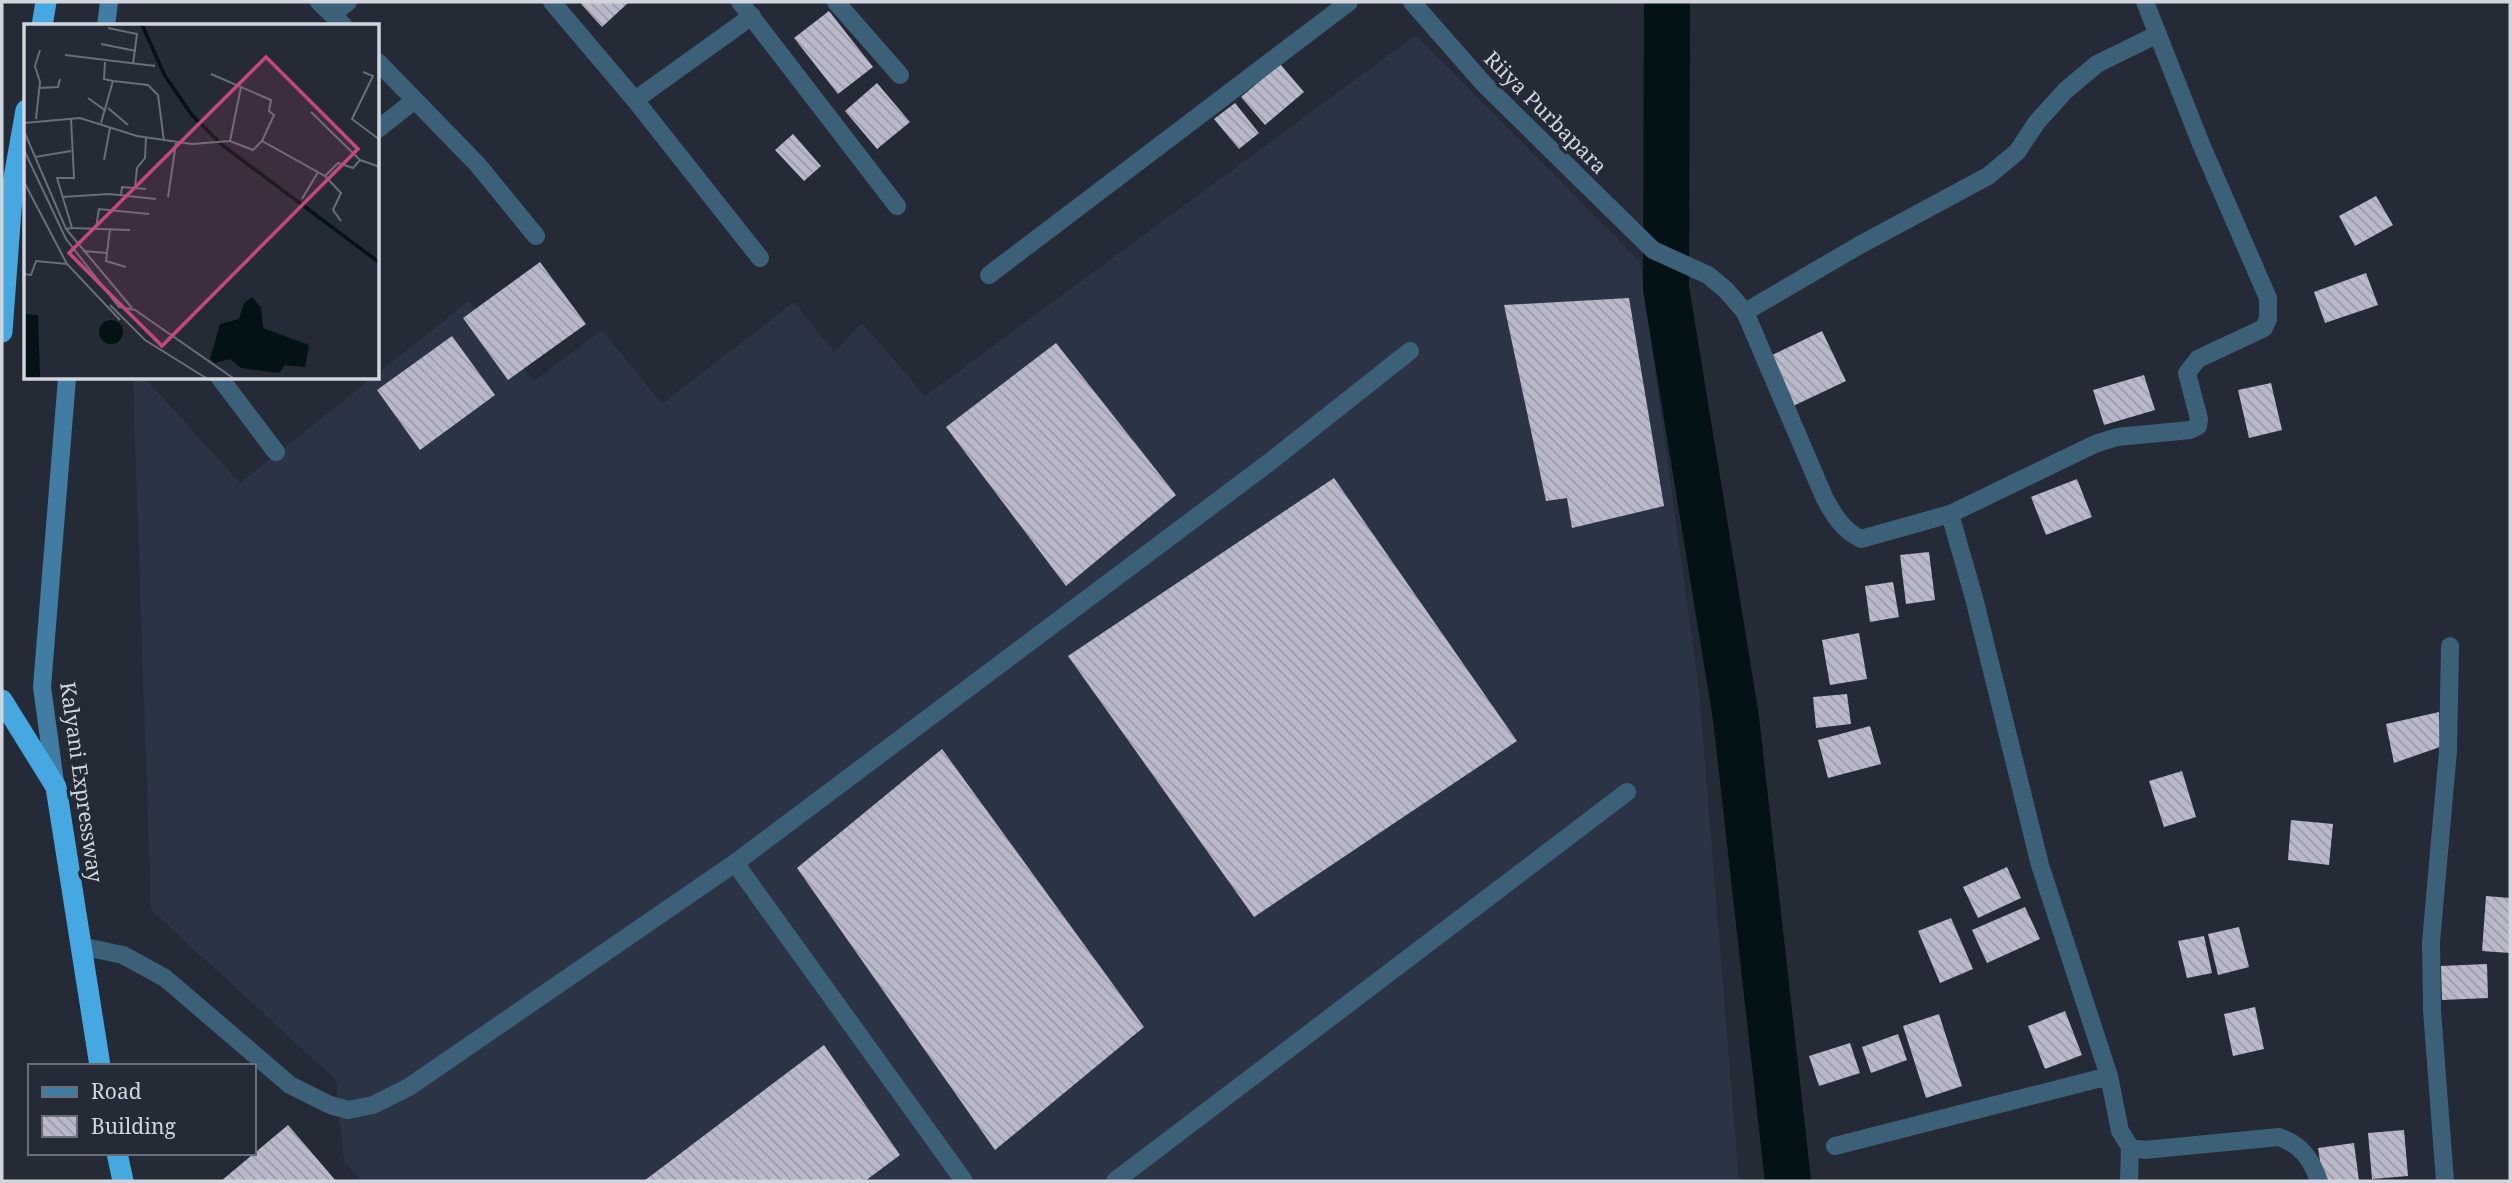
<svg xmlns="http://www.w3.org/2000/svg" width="2512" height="1183" viewBox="0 0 2512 1183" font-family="'Noto Serif',serif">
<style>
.built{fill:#2b3445}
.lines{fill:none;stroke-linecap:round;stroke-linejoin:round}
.canal{stroke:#021215;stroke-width:46}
.building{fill:url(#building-back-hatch)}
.lane{stroke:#3c6077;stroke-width:18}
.street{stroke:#3c6077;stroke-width:18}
.secondary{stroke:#417da2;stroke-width:18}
.highway{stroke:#45a8e1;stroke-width:21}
.labels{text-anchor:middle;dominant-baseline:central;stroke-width:7;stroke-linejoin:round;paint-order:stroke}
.street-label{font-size:21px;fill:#d1d5dd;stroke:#242a36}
.inset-river{fill:none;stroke:#021215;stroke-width:3.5}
.inset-road{fill:none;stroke:#696e79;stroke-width:2}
.view{fill:#c6477c;fill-opacity:0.15;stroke:#c6477c;stroke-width:3.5}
.inset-edge{fill:none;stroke:#d1d5dd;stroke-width:3.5}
</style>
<defs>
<pattern id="building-back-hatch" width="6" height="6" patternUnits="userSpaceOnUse" patternTransform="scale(1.75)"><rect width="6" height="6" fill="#bab9c9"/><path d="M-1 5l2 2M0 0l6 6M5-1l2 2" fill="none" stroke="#9b9ba7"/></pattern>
</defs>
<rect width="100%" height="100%" fill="#242a36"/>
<path class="built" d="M1416,35L1640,262L1699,689L1739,1181H362L344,1162L336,1080L151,910L133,378H145L240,483L372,378H378V373L469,301L534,381L602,330L662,404L794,302L834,352L862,323L925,396Z"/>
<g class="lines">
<path class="canal" d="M1667,2L1666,288L1736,718L1788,1181"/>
</g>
<path class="building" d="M583,2H629L602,27L581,4Z
M829,11L873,67L838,94L794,38Z
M1280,64L1304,92L1265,125L1241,97Z
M877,83L910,122L877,149L845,111Z
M1235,103L1259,133L1239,149L1214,119Z
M793,134L821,166L804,181L775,150Z
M2376,196L2393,225L2355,246L2339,216Z
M540,262L586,324L508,380L463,318Z
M2366,273L2378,305L2325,323L2314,292Z
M1629,298L1664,506L1572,528L1567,498L1546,501L1504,305Z
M1822,331L1846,381L1791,407L1768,357Z
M452,336L495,395L420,450L377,390Z
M1056,343L1176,495L1066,586L946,427Z
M2144,375L2155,410L2104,425L2093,390Z
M2271,383L2282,430L2249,438L2238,390Z
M1334,478L1517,741L1254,917L1068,656Z
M2077,479L2092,517L2046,535L2031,497Z
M1929,552L1935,600L1906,604L1900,555Z
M1893,582L1899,617L1870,622L1865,586Z
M1859,633L1867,679L1830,685L1822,640Z
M1847,694L1851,724L1816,728L1813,697Z
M2439,712L2440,747L2394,763L2386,724Z
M1870,726L1881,764L1828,778L1818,740Z
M942,749L1144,1027L995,1150L797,868Z
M2182,771L2196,817L2164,827L2149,781Z
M2291,820L2333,824L2329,865L2288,860Z
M2007,867L2021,898L1978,918L1963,887Z
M2486,896L2510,898V953L2482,951Z
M2025,907L2040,939L1987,963L1972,930Z
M1951,918L1973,969L1940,983L1918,931Z
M2239,927L2249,967L2218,975L2208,934Z
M2204,936L2212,973L2187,978L2178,941Z
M2487,964L2488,998L2442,1000L2441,966Z
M2255,1007L2264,1049L2233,1056L2224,1014Z
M2065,1011L2082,1055L2045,1069L2028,1026Z
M1939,1014L1962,1086L1926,1098L1903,1026Z
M1898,1034L1907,1060L1871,1073L1862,1047Z
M1850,1043L1860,1073L1819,1086L1809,1056Z
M824,1045L900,1155L865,1181H644Z
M288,1125L336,1181H221Z
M2404,1130L2408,1176L2372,1179L2368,1133Z
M2354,1143L2359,1181H2323L2318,1148Z"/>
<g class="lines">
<path class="lane" d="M735,863L964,1181
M80,946L123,955L165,978L290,1085L330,1105L348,1110L373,1105L409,1087L735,863L1271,461L1410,351
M1115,1181L1627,792"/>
<path class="street" d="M319,2L344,26
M552,2L635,100L760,258
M740,2L897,206
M836,2L900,75
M1412,2L1484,84L1653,250L1708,275L1726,290L1745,312L1825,499C1835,517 1843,530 1861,539L1950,514L1974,598L2040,865L2109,1076L2120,1131L2130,1147L2144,1150L2279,1137C2302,1145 2311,1159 2319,1181
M332,14L348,2
M378,62L478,165L536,236
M635,100L752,16
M378,129L415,100
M989,275L1349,2
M1745,312L1858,246L1988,176L2017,152L2037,122L2066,90L2097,64L2158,34
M220,378L276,452
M1950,514L2095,444L2117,437L2190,430L2198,426L2199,419L2187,373L2198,359L2264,328L2268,319V298L2201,144L2145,2
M1835,1146L2109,1076
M2129,1181L2130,1147
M2445,1181L2432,1010L2431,942L2448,751L2450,646"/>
<path class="secondary" d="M106,26L109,2
M55,782L42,687L67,378"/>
<path class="highway" d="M42,26L46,2
M2,332L13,183L26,110
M2,700L56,787L100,1066
M117,1153L123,1181"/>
</g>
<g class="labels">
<g class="street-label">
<text transform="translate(1546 112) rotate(45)">Riiya Purbapara</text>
<text transform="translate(82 782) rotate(82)">Kalyani Expressway</text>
</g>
</g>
<g transform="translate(24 24)">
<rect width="355" height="355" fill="#242a36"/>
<path d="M228,273L237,284L239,304L285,321L281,343L261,341L255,349L217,344L206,335L191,339L186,335L196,300L215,295L220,279ZM0,290L14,291L16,354H0ZM75 308a12 12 0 1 1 24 0a12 12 0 1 1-24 0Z" fill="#021215"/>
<path class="inset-river" d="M118,1L141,52L168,91L198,121L356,239"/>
<path class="inset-road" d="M84,4L113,10L109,40M77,20L112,27M41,31L131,42M339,48L349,52L328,95L356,116M187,50L247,76L245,87L250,91L238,117M89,57L124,61L134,71L140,117M15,64L34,63L36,55M64,74L82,87M84,84L104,101M287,88L336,136M12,95L16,58L11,42L16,26M0,99L56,94L113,112L168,120L206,117L229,126L238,117L301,152L314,139L329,144L336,136L356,143M77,99L89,57L80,55L81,38M0,107L42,205L108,284M206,117L217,63M0,126L42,215L95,283L111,286L209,354M11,133L47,127M80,136L86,104M301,152L317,169L309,186L317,197M0,158L43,240L96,296M111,164L113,144L121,134L122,114M97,171L98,163L122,165M38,173L85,170L132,175M144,173L152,119M278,175L294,148M48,204L106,206M72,204L75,185L125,190M42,205L48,204L33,154H50L47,94M86,205L82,237L102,243M59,227L83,229M0,250L7,251L12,237L43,240M86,281L121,316L182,354"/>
<path class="view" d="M242,33L334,125L138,322L45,229Z"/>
<rect width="355" height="355" class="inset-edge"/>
</g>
<rect width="2512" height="1183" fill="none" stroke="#d1d5dd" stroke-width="7"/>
<rect x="28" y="1064" width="228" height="91" fill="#242a36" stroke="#696e79" stroke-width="2"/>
<rect x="42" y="1087" width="35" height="10" fill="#417da2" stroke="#696e79" stroke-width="2"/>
<text x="91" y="1099" font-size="21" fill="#d1d5dd">Road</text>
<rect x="42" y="1116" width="35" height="21" fill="url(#building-back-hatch)" stroke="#696e79" stroke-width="2"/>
<text x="91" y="1134" font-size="21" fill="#d1d5dd">Building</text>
</svg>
